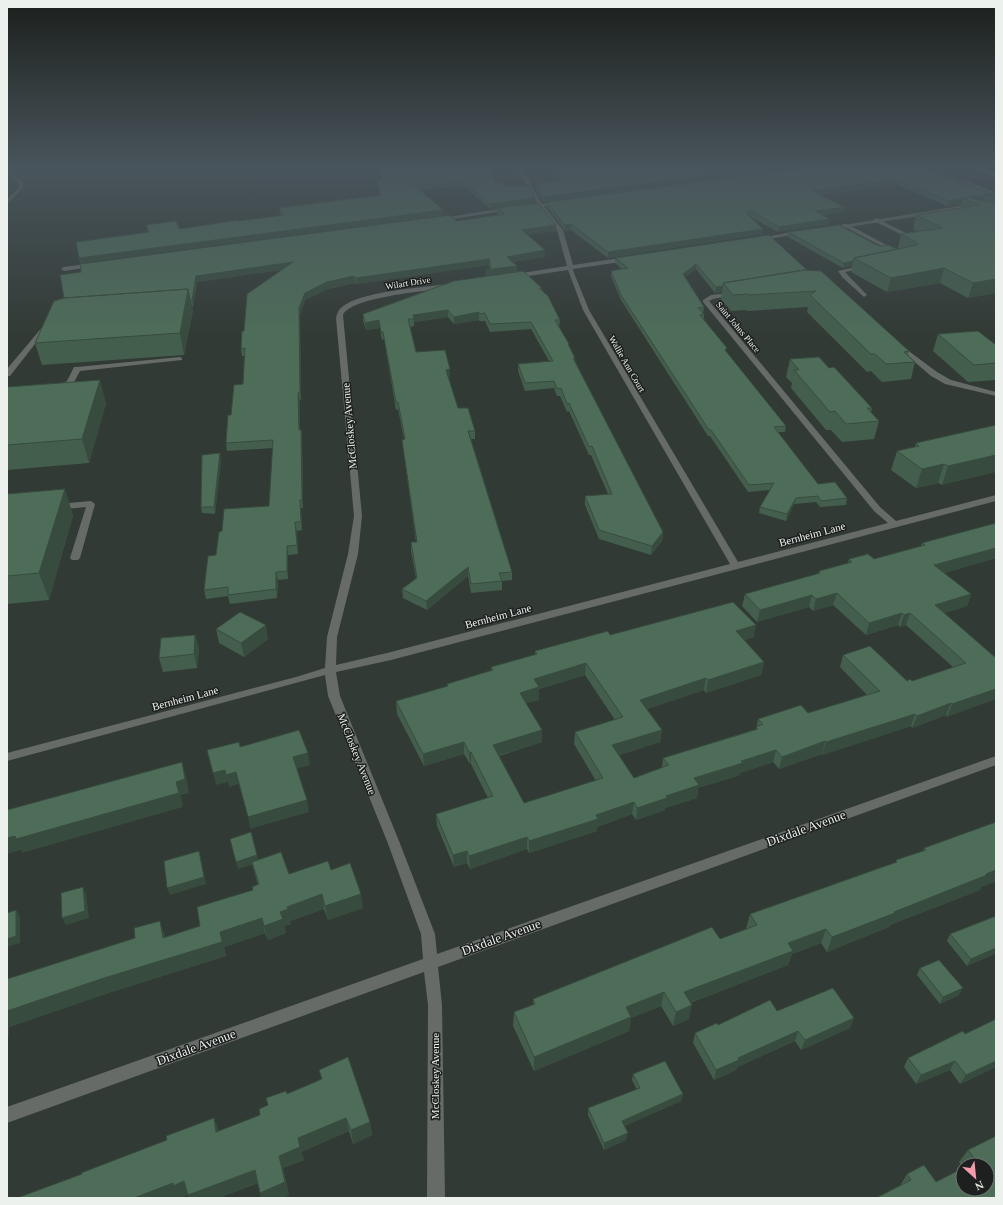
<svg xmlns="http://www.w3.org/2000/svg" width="1003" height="1205" viewBox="0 0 1003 1205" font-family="Georgia,serif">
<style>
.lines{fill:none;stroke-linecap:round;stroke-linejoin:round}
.service{fill:#676b68;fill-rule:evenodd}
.minor{fill:#676b68;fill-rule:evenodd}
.primary{fill:#959c97;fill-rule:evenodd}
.wall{fill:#435e4d;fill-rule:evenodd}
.shaded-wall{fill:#374c3e}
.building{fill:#4e6d59;stroke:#374c3e;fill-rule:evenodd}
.labels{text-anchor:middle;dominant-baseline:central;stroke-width:3;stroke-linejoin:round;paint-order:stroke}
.far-street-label{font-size:9px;fill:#ecf1ee;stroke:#1d201e}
.street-label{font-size:11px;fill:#ecf1ee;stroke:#1d201e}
.near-street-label{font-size:13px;fill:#ecf1ee;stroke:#1d201e}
</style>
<rect width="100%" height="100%" fill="#323a35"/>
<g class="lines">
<path class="service" d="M7,171L23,182V188L7,204V199L19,188V183L7,174Z
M964,180L990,190L996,195V199L986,192L962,182Z
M876,218L918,239L919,240L914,241L874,221V219Z
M843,224H847L900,252L895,253L843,226Z
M864,265L867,267L866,268L845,272L866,294L867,295L864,297L842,277L838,271Z
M44,325L49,326L10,376H7V369Z
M180,357L182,358V360L80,371L73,384L59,389L55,387L67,381L74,367H77Z
M91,501L95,504L80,558L78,560H72L70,558L86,507L57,510L53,507L57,504Z"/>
<path class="minor" d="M516,167H521L542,204L559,201L562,203L544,206L563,230L573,265L627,257L630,259L627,261L573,269L574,273L589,310L738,562L888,523L874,511L703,302V300L711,295L737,292V294L713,299L709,301L880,507L896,521L996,495V501L391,660L336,672L340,696L399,841L435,934L437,954L996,756V765L438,967L442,1005L445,1198H427L428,1005L424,972L7,1123V1107L423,959L421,934L387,841L328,696L325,675L7,761V753L296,677L325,668L327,637L348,554L354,516L336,318C337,314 338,310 342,307C361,291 421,288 447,284L450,286L447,288C427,291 351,297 343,315L362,516L358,554L337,637L336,665L391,652L730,564L583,310L568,270L515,278L512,276L515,274L567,266L557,230L539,207L528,209L525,207L537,204Z
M996,200V204L829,230L826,228Z
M510,207L513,209L512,210L439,221L436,219Z
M801,230L804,232L803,233L758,241L755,239Z
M94,263L96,264V266L64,271L61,269L64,267Z
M898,343L937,372L951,380L996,392V396L945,384L931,376L896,346V344Z"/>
<path class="primary" d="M977,167H983L996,175V178Z"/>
</g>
<path class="wall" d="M379,168H488L496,183L535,198V203L491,209L464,187L419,189L443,210V215L80,263L79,258L148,232L146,225L180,229L281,216L280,213L279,208L381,195L377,183V179L382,178Z
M551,168H797L543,202L535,189V184L560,180Z
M925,168L991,194L996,193V293L968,298L940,283L887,292L851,272L852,266L843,268L788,237V232L897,249H899L898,248L901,234L919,232L913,229L916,215L960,208L961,204L947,206L896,184L820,195L845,207L844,212L822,215L829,219L828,224L778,232L749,216L762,234L608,258L571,230L565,231L547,207V202Z
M497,208L556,231L528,235L545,250V257L513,262L517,272L542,288V290L560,320L559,327L569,344V347L575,358V361L663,532L662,541L651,555L599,539L585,505V496L608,494L591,455H589L569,411L567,412L560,396H557L554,388L525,391L518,371V364L549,361L531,329L490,332L485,321H479V320L454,324L448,317L414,322V326L410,327L416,352L450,377H448L458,408L475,431V439H471L512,572V580L502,581V590L471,593L468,576L427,610L403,598L402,589L416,578L411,551V542H416L403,448L402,440L404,439L398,409L396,410L384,339L382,340L380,328L366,330L363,321V314L485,276L490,269L489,265L356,284L355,283L328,289L305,300L300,315L301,400H300V430L301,429L302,437L303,508H301L302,530L297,531L298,554L288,555V579L278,580L277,598L230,604L228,596L206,599L204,590L216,555L222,531L269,506L273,448L227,451L226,443L231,415L243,384L244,356H242L241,349L244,331L281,270L197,282L193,307L192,306L193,310L184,355L42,365L35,343L54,301L457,221L498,215L497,214Z
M615,258L807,270L909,351L908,355L915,362L911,379L882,382L871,371L867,372L807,312L808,307L747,311L746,310L731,311L721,299L722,292L715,293L696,269L685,277L704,307L703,313L704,314V319L726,352L786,426L785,432H778L818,484L847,498L846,505L820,507L816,502L794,504L786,521L759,513L760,507L770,490L748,492L710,436H708L621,300L611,276V271L622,269L615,263Z
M938,334L996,345V380L968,382L933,351Z
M790,359L829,368L872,408L871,413L879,421L874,439L842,442L831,430H826L791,388L792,383L786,377Z
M7,387L106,403L89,463L7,470Z
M996,425L942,485L938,483L916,488L891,470L897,451L915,447L916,443Z
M221,460L215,514L202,513L201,507Z
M7,494L73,515L49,600L7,604Z
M996,523V558L944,573L971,594L967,606L944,613L996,658L947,717L946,715L912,728L911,726L822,755V754L779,769L773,762L740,773V775L698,788L697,798L665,808V810L636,820L632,814L597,827V831L529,853L527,849L470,869L467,863L454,867L437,826L436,814L488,798L471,764H470L464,754L424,766L397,714L396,701L447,686V684L491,671V667L535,655V651L610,635L754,637L744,640L764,662L761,675L706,693L704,690L647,709L662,730L660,742L619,755L634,778L662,768L663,758L756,729L758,719L808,713L867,695L840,667L843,655L907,681H912L953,667L906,625L900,627L898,625L866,635L833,605L813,611L809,607L757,622L742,606L745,594L818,574L819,571L848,564L849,559H874L921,546L922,543ZM585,675L615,720L575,732L574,744L596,781L524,803L499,756L542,742V730L526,703L539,700V689Z
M216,629L268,639L244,657L219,643Z
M195,635L199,649L197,668L163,672L159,658Z
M924,848L981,887L980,890L890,925L889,927L827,952L821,943L792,954L788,965L690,1003L689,1019L673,1026L661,1006L631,1018L629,1031L534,1071L513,1026L514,1012L533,1005V999L720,939L746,929L750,914L896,862V860L923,851Z
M259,860L289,874L331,870L363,908L328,920L324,909L290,921L291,924L284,926L286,933L268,940L265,933L224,947L226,956L108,993L9,1027V1035L7,1036V979L165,936L166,937L200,926L253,890L258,885L252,864L238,869Z
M996,916L967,966L947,941L950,934Z
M920,968L959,995L940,1004L917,975Z
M777,1011L854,1018L850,1028L801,1050L795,1041L737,1067L736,1070L714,1080L693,1043L695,1033L718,1025Z
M965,1034L996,1067L960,1084L950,1070L916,1084L904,1067L908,1058Z
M319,1070L370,1122L372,1135L353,1144L349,1131L301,1152L304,1160L283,1168L289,1195L282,1198H261L258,1183L218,1198H189L188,1195L180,1198H179L178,1196L173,1198H17L219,1131L260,1115L268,1105L287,1094L322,1079Z
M633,1074L683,1094L681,1101L624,1126L626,1140L604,1150L588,1115V1108L637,1090L632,1080Z
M996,1136V1198L900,1186L907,1174L936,1182L963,1168L959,1162L968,1150ZM963,1165H987L963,1189Z"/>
<path class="shaded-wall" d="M763,168H797L543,202V197Z
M897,179L896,184L811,196L812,191Z
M985,195L984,200L972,202L964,199Z
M535,198V203L491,209L490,204Z
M963,199L961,204L947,206L949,201Z
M845,207L844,212L814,217L815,211Z
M443,210V215L80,263L79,258Z
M829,219L828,224L778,232L779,227Z
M571,224V230L565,231V225Z
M556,225V231L522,236V230Z
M763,229L762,234L608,258V252Z
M545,250V257L507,263V257Z
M489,259V265L356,284V278Z
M853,261L852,266L843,268L844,263Z
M293,262L294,268L197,282L193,307L192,300L196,276Z
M696,264V269L683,279V274Z
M517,266V272L485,277V270Z
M944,268L940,283L887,292L891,278Z
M354,276L355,283L328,289L305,300L300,315L301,400L300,393L299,308L305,293L327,282Z
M996,279V293L968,298L973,283Z
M723,286L722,292L715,293L716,287Z
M188,289L193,310L184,355L180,333Z
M448,310V317L414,322L413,315Z
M479,312V320L454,324V317Z
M379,320L380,328L366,330L365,323Z
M450,369V377H446V370Z
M100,380L106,403L89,463L82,439Z
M298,393L300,400V437L299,430Z
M301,429L302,437L303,508L302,500Z
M220,453L221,460L215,514L214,507Z
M996,455V472L942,485L948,466Z
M944,464L938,483L916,488L922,469Z
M65,489L73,515L49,600L39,573Z
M796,498L794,504L786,521L787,514Z
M300,500L301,508L302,530L301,522Z
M295,522L297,531L298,554L297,545Z
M663,532L662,541L651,555L652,546Z
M287,546L288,555V579L287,571Z
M996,548V558L930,577L934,565Z
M468,567V576L427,610L426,601Z
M276,572L278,580L277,598L276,589Z
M837,593L833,605L813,611L816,599Z
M971,594L967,606L931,617L935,605Z
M812,595L809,607L757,622L760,610Z
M902,613L898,625L866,635L869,623Z
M910,613L906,625L900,627L904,615Z
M266,625L268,639L244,657L241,643Z
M756,625L754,637L733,643L736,631Z
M195,635L199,649L197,668L194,654Z
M764,662L761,675L706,693L708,680Z
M586,663L585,675L539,689V700L519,705L520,693L534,679Z
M706,678L704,690L638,712L640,700Z
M996,689V699L947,717L952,704Z
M951,703L946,715L912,728L917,716Z
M915,714L911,726L822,755L826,742Z
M542,730V742L493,757V745Z
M662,730L660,742L611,758L612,745Z
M825,741L822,754L779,769L782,757Z
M464,742V754L424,766L423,754Z
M776,750L773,762L740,773V775L698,788L697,798L665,808V810L636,820L637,808L666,796L694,778Z
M469,752H471V764H470Z
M308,753L310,765L296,769L293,757Z
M182,762L186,776L189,793L181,795L183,807L22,853L21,850L7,854V838L176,782Z
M225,770L236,772L239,784L229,787L228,782L216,785L213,773Z
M307,800L309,812L250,829L248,817Z
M634,802L632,814L597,827V831L529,853V841L596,815Z
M527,837V849L470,869L469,856Z
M199,851L201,858L206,884L170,895L167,888Z
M467,851V863L454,867L453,855Z
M257,855L259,862L238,869L236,862Z
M996,870V882L981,887L980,890L890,925L889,927L827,952L832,937Z
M83,887L86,894L89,918L66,925L62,918Z
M322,894L324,909L290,921L291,924L284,926L286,933L268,940L264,926L287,907Z
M361,894L363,908L328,920L325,906Z
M16,910L20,917V943L7,947V939Z
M262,918L265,933L224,947L226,956L108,993L9,1027V1035L7,1036V1011L220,932Z
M160,921L165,936L168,952L163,938Z
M826,929L821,943L792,954L788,965L681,1006L684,992L788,943Z
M996,948V954L967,966L971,959Z
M963,988L959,995L940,1004L943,997Z
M664,992L661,1006L631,1018L629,1031L534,1071V1057L626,1007Z
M692,1005L689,1019L673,1026L676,1012Z
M854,1018L850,1028L801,1050L805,1040Z
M798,1031L795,1041L737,1067L736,1070L714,1080L716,1070L738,1058Z
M955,1061L950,1070L916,1084L921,1075Z
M996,1061V1067L960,1084L966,1075Z
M683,1094L681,1101L621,1128L622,1121Z
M214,1118L219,1131L216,1132Z
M346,1118L349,1131L301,1152L304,1160L283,1168L289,1195L282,1198H261L260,1193L279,1156L298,1138Z
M370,1122L372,1135L353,1144L351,1130Z
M628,1133L626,1140L604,1150V1143Z
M255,1170L259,1182L218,1198H189L188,1195Z
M184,1181L190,1194L180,1198H179L178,1196L173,1198H134L173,1183Z"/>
<path class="building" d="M380,168H488L496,183L500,182L508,187L527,185L535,198L490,204L464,182L414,185L443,210L79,258L76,242L149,232L146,225L176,221L180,229L237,220L238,221L284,215L279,208L381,195L377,179L382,178Z
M555,168H763L543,197L535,184L563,180Z
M801,168H925L991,194L949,201L897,179L812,191L845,207L815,211L829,219L779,227L750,210L747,214L763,229L608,252L571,224L565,225L547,202Z
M996,193V196L985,195Z
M970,197L981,201L996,202V279L973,283L944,268L891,278L854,258L917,245L918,244L916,242L901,234L943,228L916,215L980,205L963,198Z
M538,203L556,225L522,230L545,250L507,257L517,266L485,270L491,268L489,259L356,278L354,276L327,282L305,293L299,308L300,393H298L299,430L301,429L302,500H300L301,522H295L297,545L287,546V571L276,572V589L228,595V587L204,590L208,556L216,555L219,532L222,531L224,509L269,506L273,440L226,443L228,415H231L234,385L243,384L245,348L241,349L242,331H244L247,294L293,262L196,276L192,300L190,299L188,289L64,298L60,275L81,272L80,264L450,215L457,221L505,214L497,208Z
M839,225L879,246L888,245L897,249L854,258L853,261L844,263L788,232Z
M769,235L807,270H804L723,283V286L716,287L696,264L683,274L704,307L698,308L704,314L700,315L727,348L725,350L786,426L774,427L818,484L835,482L847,498L821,501L818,496L796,498L787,514L760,507L774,483L749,485L711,430H709L621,295L611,271L628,268L615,258Z
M804,270L821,271L909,351L904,352L915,362L886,364L875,354H871L810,295L816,291L750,295L748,294L733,295L723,283Z
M523,271L542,288H539L548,296L560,320H555L569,344H568L575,358H573L663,532L652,546L599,530L585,496L612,494L592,446L589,447L569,403L567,404L561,388L557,389L554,381L525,383L518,364L553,361L531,322L490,324L485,313L479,314V312L454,317L448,310L413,315L414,319H408L416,352L445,350L450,369L446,370L458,408H468L475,431H468L512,572L499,573L502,581L471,584L468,567L426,601L402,589L417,578L411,542H417L402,440L405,439L398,402H396L383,332H381L379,320L365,323L363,314L454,281Z
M188,289L180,333L35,343L54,301L64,298Z
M978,331L996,345V363L974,365L938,334Z
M819,357L829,368L834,367L872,408H867L879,421L846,424L835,411L830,412L794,370H799L790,359Z
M100,380L82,439L7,445V387Z
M996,425V455L948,466L944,464L922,469L897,451L919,446L916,443Z
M220,453L214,507H201L202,455Z
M65,489L39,573L7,576V494Z
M996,523V548L934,565L971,594L935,605L996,658V689L952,704L951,703L917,716L915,714L826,742L825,741L782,757L776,750L741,761L743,763L694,778L699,785L666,796L667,798L637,808L634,802L596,815L598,819L529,841L527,837L469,856L467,851L453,855L436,814L493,796L471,752H469L464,742L423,754L396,701L448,686L447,684L493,670L491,667L537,654L535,651L608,631L610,635L733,602L756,625L736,631L764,662L708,680L706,678L640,700L662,730L612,745L634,778L669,765L663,758L758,729L756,727L763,724L758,719L801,705L808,713L880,691L843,655L870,646L907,681L910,679L912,681L966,663L910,613L904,615L902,613L869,623L837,593L816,599L812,595L760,610L745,594L820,573L819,571L852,562L849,559L868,554L874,559L925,545L922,543ZM586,663L623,717L575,732L603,778L524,803L493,745L542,730L520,693L539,687L534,679Z
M240,612L266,625L241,643L216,629Z
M195,635L194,654L159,658L161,638Z
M299,730L308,753L293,757L307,800L248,817L236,772L226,775L225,770L213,773L207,750L239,742L240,747Z
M182,762L185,779L176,782L179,793L16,839L15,836L7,838V810Z
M996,822V870L986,874L987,875L894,912L895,913L832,937L826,929L788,943L793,951L684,992L692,1005L676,1012L664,992L626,1007L631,1017L534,1057L514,1012L535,1004L533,999L712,927L720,939L757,925L750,914L897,862L896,860L926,850L924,848Z
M251,832L257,855L236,862L230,839Z
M199,851L204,877L167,888L164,861Z
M281,852L289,874L328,861L331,870L350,863L361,894L325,906L322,894L287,907L288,909L280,912L283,919L264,926L262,918L220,932L222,942L101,979L7,1011V979L135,938L134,928L160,921L163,938L200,926L197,907L253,890L252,887L259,884L252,862Z
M83,887L85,911L62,918L61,893Z
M16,910V936L7,939V913Z
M996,916V948L971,959L950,934Z
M939,960L963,988L943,997L920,968Z
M833,988L854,1018L805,1040L798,1031L738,1058L739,1060L716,1070L695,1033L717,1023L718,1025L770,1000L777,1011Z
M996,1019V1061L966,1075L955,1061L921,1075L908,1058L963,1031L965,1034Z
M348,1057L370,1122L351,1130L346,1118L298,1138L300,1147L279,1156L285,1182L260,1193L255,1170L188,1195L184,1181L173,1186V1183L134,1198H17L82,1174L81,1173L167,1140L166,1136L214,1118L216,1132L260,1115L259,1109L268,1105L266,1098L286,1091L287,1094L322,1079L319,1070Z
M665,1061L683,1094L622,1121L628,1133L604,1143L588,1108L640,1088L633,1074Z
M996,1136V1198H876L911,1180L907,1174L924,1165L936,1182L963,1168V1189H987V1165H968L976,1161L968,1150Z"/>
<linearGradient id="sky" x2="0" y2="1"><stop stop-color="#1c201d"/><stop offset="0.5" stop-color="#49555c"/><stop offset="1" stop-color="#49555c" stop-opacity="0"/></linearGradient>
<rect width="1003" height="336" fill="url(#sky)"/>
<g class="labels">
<g class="far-street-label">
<text transform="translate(408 283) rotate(-9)">Wilart Drive</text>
<text transform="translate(738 327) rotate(50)">Saint Johns Place</text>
<text transform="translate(627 364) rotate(60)">Wallie Ann Court</text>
</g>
<g class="street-label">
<text transform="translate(349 426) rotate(-95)">McCloskey Avenue</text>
<text transform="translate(812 534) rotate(-15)">Bernheim Lane</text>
<text transform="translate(498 616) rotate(-15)">Bernheim Lane</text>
<text transform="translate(185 698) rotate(-15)">Bernheim Lane</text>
<text transform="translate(357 754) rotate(68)">McCloskey Avenue</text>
<text transform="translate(435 1076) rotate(-90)">McCloskey Avenue</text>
</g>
<g class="near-street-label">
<text transform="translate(806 828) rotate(-20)">Dixdale Avenue</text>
<text transform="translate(501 937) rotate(-20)">Dixdale Avenue</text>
<text transform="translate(196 1047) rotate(-20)">Dixdale Avenue</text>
</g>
</g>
<rect width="1003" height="1205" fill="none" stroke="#ecf1ee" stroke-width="16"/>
<g transform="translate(975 1177) rotate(153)"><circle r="19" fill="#1d201e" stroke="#707471"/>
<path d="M0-3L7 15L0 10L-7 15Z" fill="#f39aab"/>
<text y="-6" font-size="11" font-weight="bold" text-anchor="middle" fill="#ecf1ee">N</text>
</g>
</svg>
